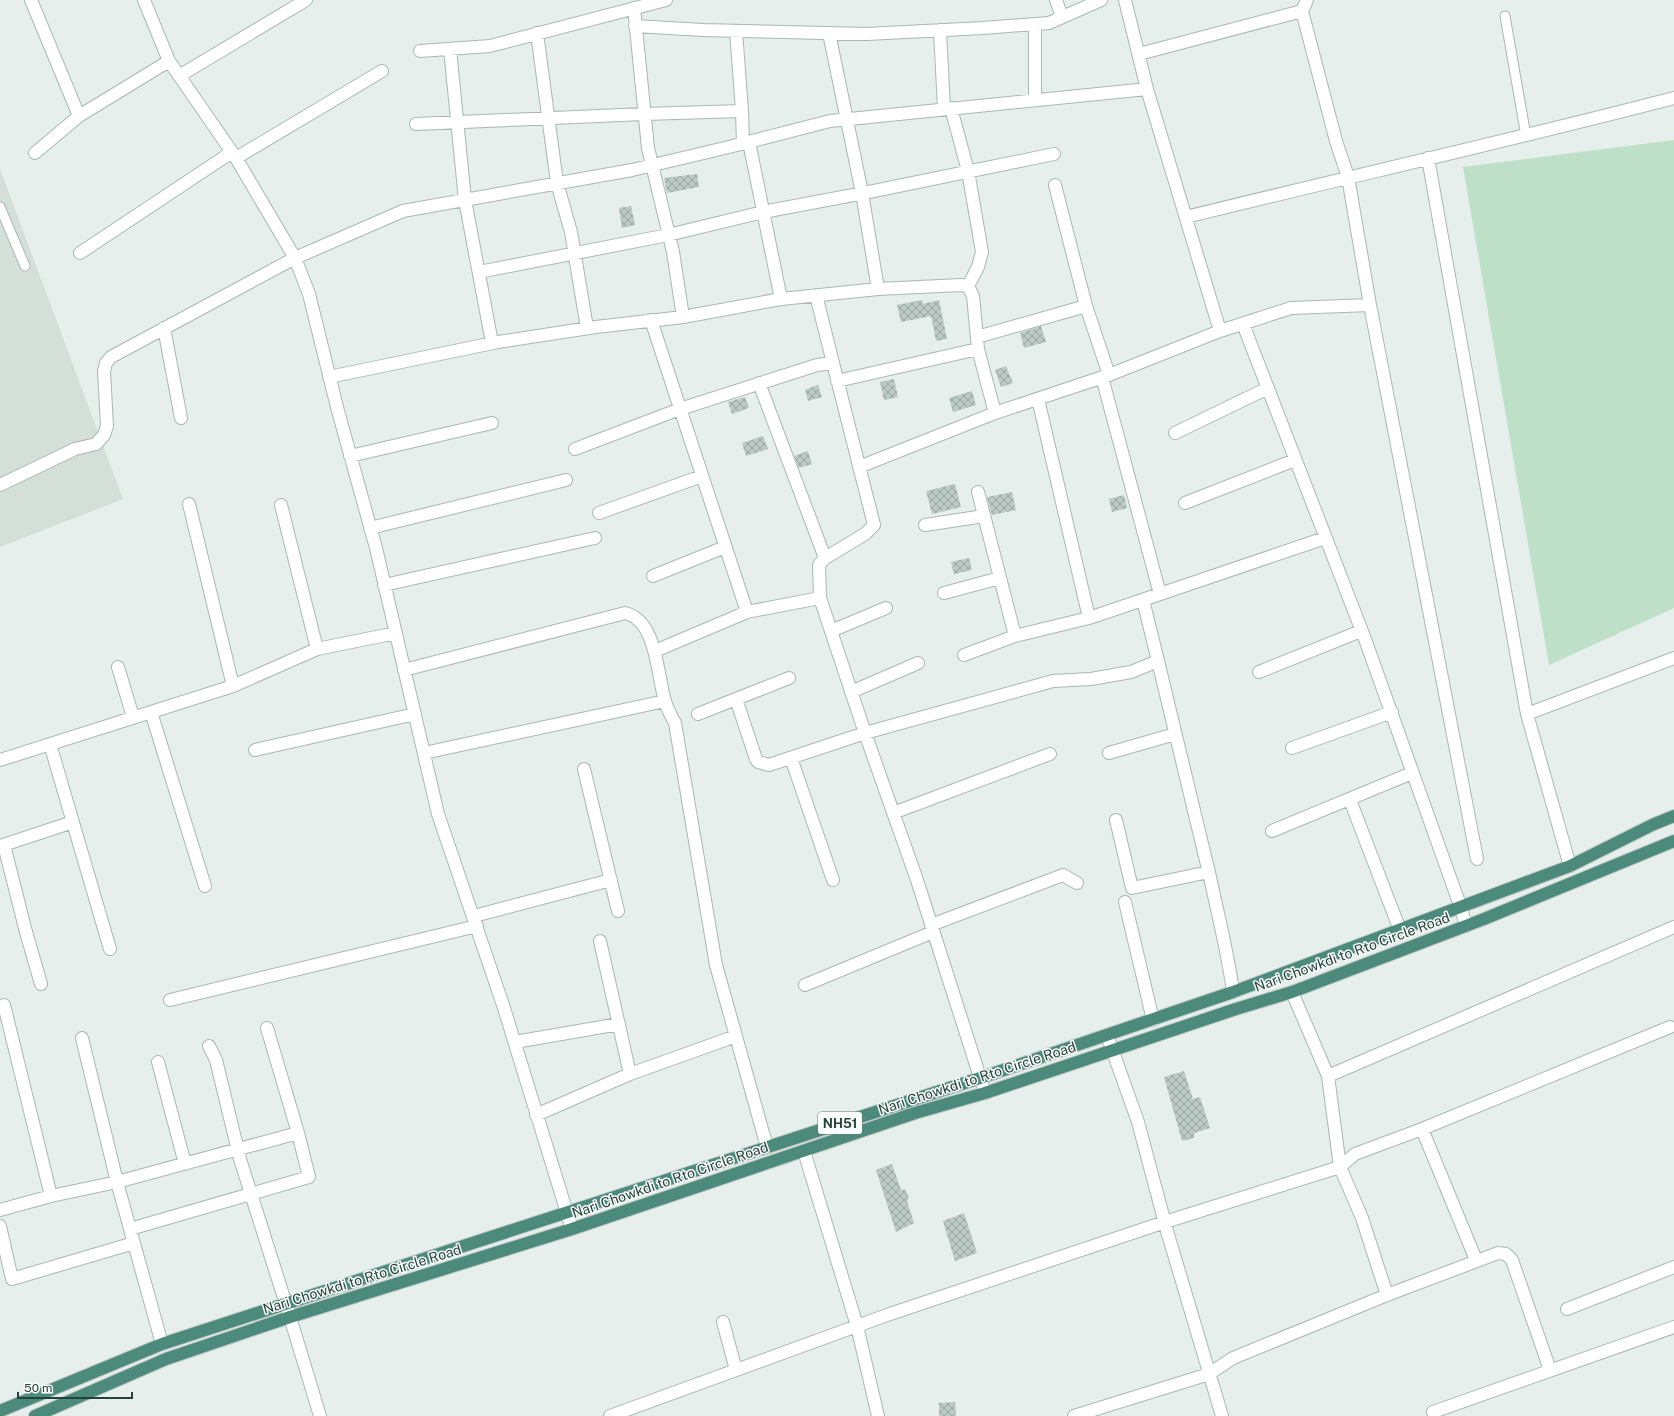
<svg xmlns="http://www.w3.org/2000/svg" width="1674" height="1416" viewBox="0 0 1674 1416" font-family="'Public Sans',sans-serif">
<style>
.built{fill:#d4dfda}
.green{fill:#bfe0c8}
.building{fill:url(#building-cross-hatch)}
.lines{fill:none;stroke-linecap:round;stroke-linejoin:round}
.service-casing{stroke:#a8b8b2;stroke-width:11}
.minor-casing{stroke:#a8b8b2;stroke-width:14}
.trunk-casing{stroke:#c2cac8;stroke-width:14}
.service{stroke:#fff;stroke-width:9}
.minor{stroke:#fff;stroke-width:12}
.trunk{stroke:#4c8a7c;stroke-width:12}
.labels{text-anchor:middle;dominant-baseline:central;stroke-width:3;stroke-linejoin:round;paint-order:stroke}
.shield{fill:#f7fbf9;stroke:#637a73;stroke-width:1}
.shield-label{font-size:13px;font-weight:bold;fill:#24423a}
.street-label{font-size:14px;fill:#24423a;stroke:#f7fbf9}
</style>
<defs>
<pattern id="building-cross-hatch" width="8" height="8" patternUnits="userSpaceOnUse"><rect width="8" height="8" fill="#bbcac4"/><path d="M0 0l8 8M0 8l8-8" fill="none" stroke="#98a6a0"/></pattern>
</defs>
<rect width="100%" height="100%" fill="#e6efeb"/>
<path class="built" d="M0,169L123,499L0,547Z"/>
<path class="green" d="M1674,140V608L1549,665L1463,167Z"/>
<path class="building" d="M697,174L699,187L667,193L664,178Z
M631,206L635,225L622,228L619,208Z
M922,300L923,304L939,300L947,339L936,341L931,316L901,322L897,305Z
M1041,326L1046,342L1024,348L1020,333Z
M1006,366L1013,383L1001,387L995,370Z
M894,379L898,397L884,400L880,382Z
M818,385L822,397L808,401L805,390Z
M972,391L976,405L953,412L949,398Z
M745,397L749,408L732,414L728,402Z
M763,436L768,449L746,456L742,443Z
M808,451L812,464L799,468L794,456Z
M955,484L961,507L932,514L926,491Z
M1012,492L1016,510L992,515L987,497Z
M1124,495L1127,508L1112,512L1109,499Z
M969,558L972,570L954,574L951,562Z
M1184,1071L1193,1099L1200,1097L1210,1128L1194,1133V1138L1182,1141L1164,1077Z
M892,1164L901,1190L905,1189L909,1198L907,1201L914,1223L896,1232L876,1170Z
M964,1213L977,1253L955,1261L943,1221Z
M955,1402L956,1416H939V1403Z"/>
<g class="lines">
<g class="service-casing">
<path id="service" d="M1505,16L1526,136
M0,207L25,266"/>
</g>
<g class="minor-casing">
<path id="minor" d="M31,0L79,116L35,153
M144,0L169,61L236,158L295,258L309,294L338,411L376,548L438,814L504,1008L572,1229
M1056,0L1062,17
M1125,0L1147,89L1220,331
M634,8L648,148L673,252L683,317
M1302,11L1336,141L1348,177L1370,305
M1035,24V100
M635,26L703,30L867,34L983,28L1049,23L1101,0
M940,30L944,109
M537,33L557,183L571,232L587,328
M829,33L862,193L878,289
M450,49L465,200L492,343
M420,51L490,46L666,0
M1139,54L1302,11L1307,0
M179,76L306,0
M951,108L968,171L982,252L978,267L968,286
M742,111L743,144
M79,116L169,61
M416,124L644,114L742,111L736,31
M749,142L781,299
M236,158L382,71
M1428,158L1527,714L1570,866
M1055,185L1086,306L1109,375
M1186,217C1348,177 1512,140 1674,98
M80,253L232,152
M479,272L668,235L763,212L869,192L1054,154
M651,320L747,612L655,651
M1243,324L1365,639L1461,908L1466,926
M164,328L181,418
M977,337L1086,306
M329,377L498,342L596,327L683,317L781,299L878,289L961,285L968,286L973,296L978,349L995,413L1109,375L1220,331L1291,308L1370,305L1477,859
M1102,377L1160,594L1325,538
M837,381L978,349
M759,383L825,558
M1038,399L1089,618L1160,594
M1175,433L1268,388
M575,449L680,409L817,365L833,363L816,295
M350,456L492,423
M859,467L995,413
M0,485L75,449L96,444L104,435L107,426L104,371L106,363L111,357L295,258L403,211L632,170L729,147L830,121L1147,89
M1185,503L1295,460
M189,504L233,686L317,649
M281,505L317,649L396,633
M599,513L702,476
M925,525L984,516
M370,528L566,480
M653,576L725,547
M384,585L595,538
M944,593L1000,578
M820,598L865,733L917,880L985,1093
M1143,600L1158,661
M747,612L820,598L819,565L825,558L865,534L874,525L833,363
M831,631L886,608
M1015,636L1089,618
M964,655L1015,636L978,492
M118,667L133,717
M404,670L625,613C657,620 657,675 665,701C667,708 671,716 675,723L716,965L767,1147
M1259,672L1361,631
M851,692L918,663
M736,699L756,759L758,762L769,765L865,733L1053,681L1091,679L1131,672L1158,661C1175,733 1193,805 1210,877C1218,915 1228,953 1233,992
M151,712L205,886
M698,714L789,678
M1527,714L1674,658
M50,744L110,949
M1292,748L1392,712
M255,750L415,714
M424,753L665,701
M1109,753L1175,734
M791,758L833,880
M0,760L233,686
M584,769L618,911
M1350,800L1400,930
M893,813L1050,754
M1116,820L1132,888L1209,872
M1272,831L1412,773
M4,845L26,932L41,984
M0,846L73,822
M1125,902L1153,1020
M474,916L611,880
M931,925L1063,875L1077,883
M805,985L933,932
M1292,992L1328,1076L1340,1167L1355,1154L1422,1129L1670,1027
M170,1000L477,926
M1107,1035L1138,1122L1167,1231L1222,1416
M82,1038L117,1182L162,1344
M515,1042L619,1024
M209,1046L216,1060L240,1159L290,1317L320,1416
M158,1062L185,1164
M630,1074L736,1036
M1328,1076L1674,927
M536,1115L630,1074L600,941
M1422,1129L1476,1260
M804,1151L857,1326L878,1416
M51,1196L117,1182L298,1133L267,1028
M0,1210L51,1196L4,1005
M0,1226L12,1279L134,1243
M130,1229L309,1177L298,1133
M1567,1309L1674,1267
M723,1322L736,1370
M1433,1412L1674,1327
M610,1416L887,1315L1165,1222L1340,1167L1362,1218L1387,1295
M1074,1416L1209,1374L1233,1358L1387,1295L1498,1253L1506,1254L1512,1260L1550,1370"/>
</g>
<g class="trunk-casing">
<path id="trunk" d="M0,1411L162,1344L980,1078L1233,992L1570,866L1652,825L1674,816
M35,1416L166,1359L290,1317L572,1229L915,1113L985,1093L1236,1009L1292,992L1484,919L1674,841"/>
</g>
<use href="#service" class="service"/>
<use href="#minor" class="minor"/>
<use href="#trunk" class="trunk"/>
</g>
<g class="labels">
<rect class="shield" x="818" y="1112" width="44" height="22" rx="3"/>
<g class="shield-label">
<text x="840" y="1123">NH51</text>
</g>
<g class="street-label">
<text transform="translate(1352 952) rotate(-20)">Nari Chowkdi to Rto Circle Road</text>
<text transform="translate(977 1078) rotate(-18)">Nari Chowkdi to Rto Circle Road</text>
<text transform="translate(670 1180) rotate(-19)">Nari Chowkdi to Rto Circle Road</text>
<text transform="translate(362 1279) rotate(-17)">Nari Chowkdi to Rto Circle Road</text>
</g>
</g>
<path d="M18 1392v6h114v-6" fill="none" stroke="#24423a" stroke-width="2"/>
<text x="24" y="1392" font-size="12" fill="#24423a" stroke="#f7fbf9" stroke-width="3" paint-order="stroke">50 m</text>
</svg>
